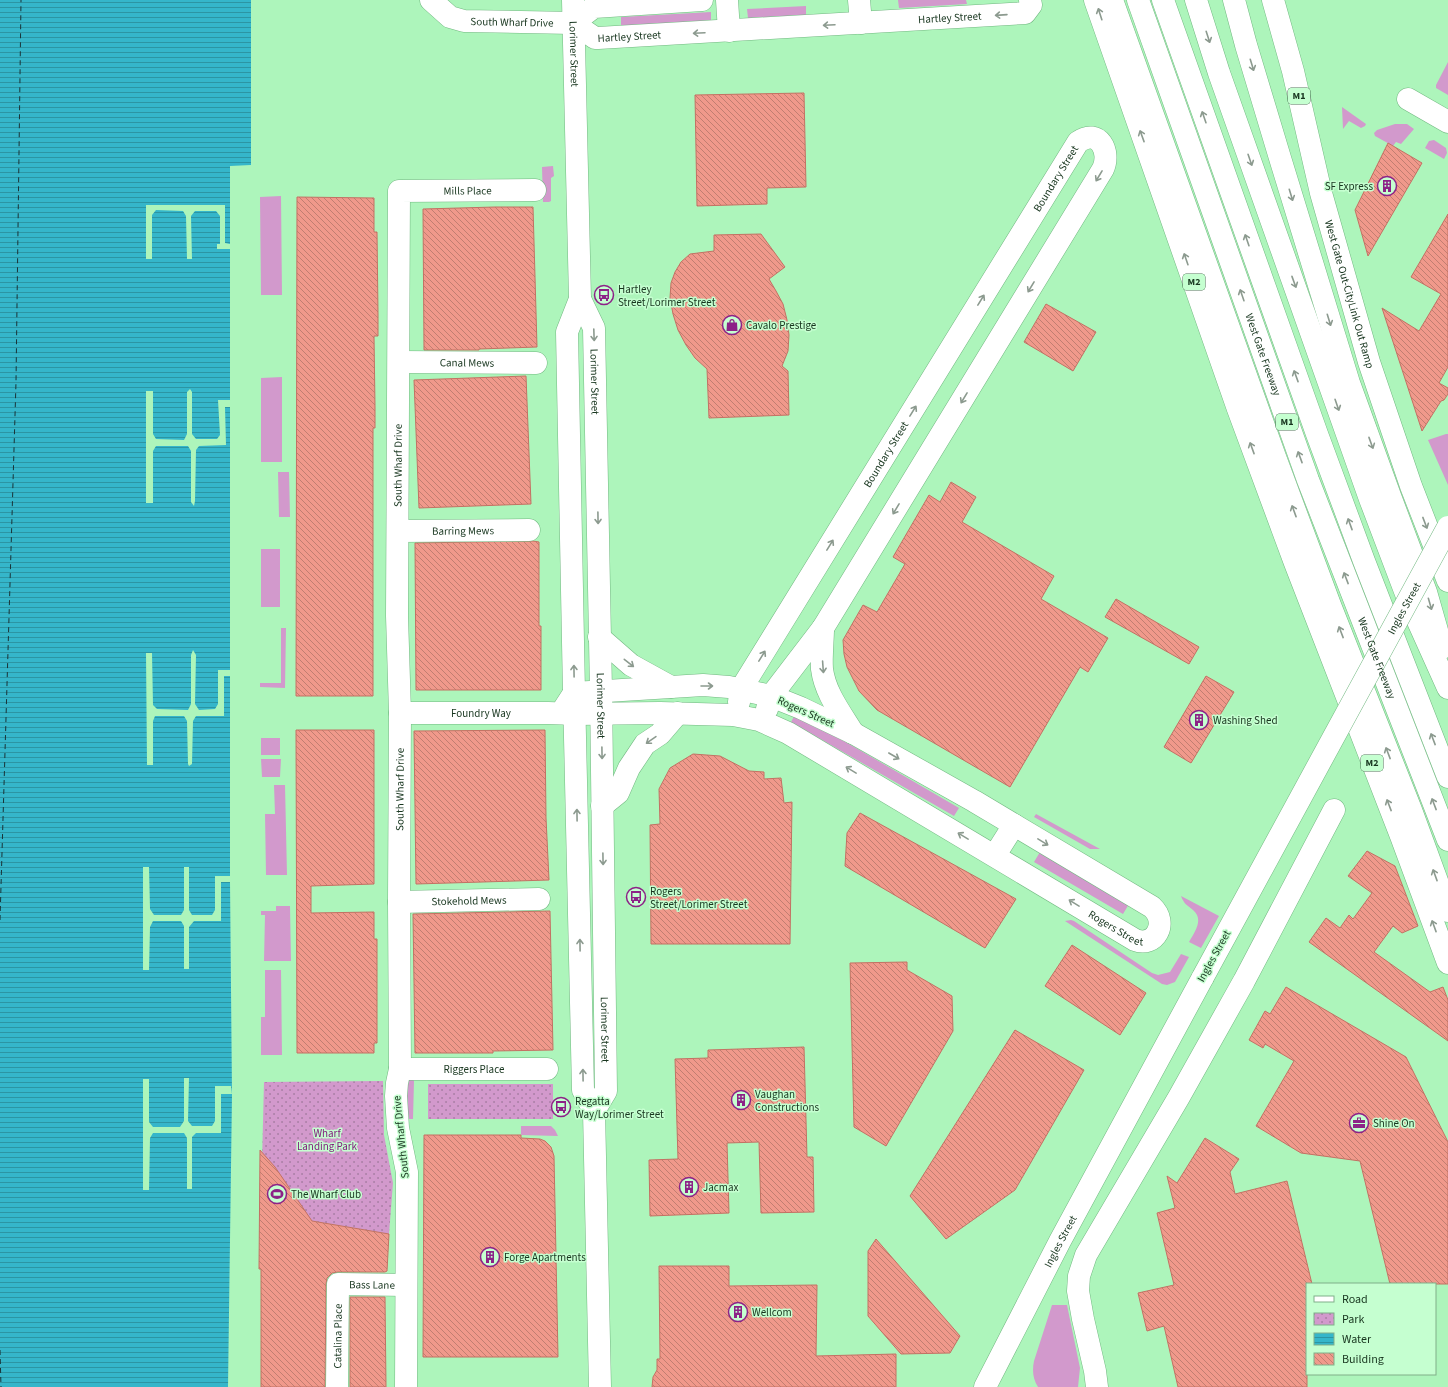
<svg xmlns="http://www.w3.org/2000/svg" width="1448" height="1387" viewBox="0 0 1448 1387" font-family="'Source Sans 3',sans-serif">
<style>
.green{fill:#d299cc}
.park{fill:url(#park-dots)}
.water{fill:url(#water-rules)}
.pier{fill:#adf5bb}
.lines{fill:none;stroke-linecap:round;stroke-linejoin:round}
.ferry{stroke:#193338;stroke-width:1;stroke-dasharray:5 4;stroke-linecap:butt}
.building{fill:url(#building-back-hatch);stroke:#c37163}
.street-casing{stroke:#72b881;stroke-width:23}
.secondary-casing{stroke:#72b881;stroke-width:23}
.highway-casing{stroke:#72b881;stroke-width:23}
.street{stroke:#fff;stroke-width:22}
.secondary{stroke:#fff;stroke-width:22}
.highway{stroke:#fff;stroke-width:22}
.secondary-bridge-casing{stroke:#72b881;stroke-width:23;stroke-linecap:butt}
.secondary-bridge{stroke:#fff;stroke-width:22}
.oneway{stroke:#8c9a8f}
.labels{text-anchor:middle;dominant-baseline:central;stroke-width:3;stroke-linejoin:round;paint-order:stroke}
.shield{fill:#c5ffd0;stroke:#4c7254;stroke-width:1}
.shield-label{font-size:10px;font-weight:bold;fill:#18361f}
.street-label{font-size:11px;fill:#18361f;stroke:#c5ffd0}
.poi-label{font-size:11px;fill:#18361f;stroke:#c5ffd0;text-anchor:start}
.park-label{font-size:11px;fill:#81207d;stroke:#c5ffd0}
</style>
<defs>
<pattern id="park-dots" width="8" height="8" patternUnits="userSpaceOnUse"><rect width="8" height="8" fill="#d299cc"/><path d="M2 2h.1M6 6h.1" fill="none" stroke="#a97ea5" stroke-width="1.8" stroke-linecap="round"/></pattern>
<pattern id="water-rules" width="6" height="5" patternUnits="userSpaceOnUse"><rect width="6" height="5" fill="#35b6ca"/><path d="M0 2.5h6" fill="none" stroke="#2c95a3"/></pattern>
<pattern id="building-back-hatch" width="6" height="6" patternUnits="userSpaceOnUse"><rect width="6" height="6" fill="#f0998b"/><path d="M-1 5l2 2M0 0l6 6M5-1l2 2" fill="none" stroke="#c17e71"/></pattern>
</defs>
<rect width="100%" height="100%" fill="#adf5bb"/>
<path class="green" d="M898,0H966L967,4L899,8Z
M806,6V15L748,18L747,9Z
M711,12V21L621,26V17Z
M1448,62V95L1436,88V85Z
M1342,107L1366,124L1365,126L1361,128L1349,121L1343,129Z
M1395,124H1407L1414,129L1401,144L1396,142L1393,146L1375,136L1374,133L1377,130Z
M1434,140L1446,148L1447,153L1444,159L1425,148L1429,141Z
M553,166L554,176L551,178V201L549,202H543L542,167Z
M281,196L282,295H261L260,197Z
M282,377V462H261V378Z
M1446,434H1448V485L1428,440Z
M278,472H289L290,517H279Z
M261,549H280V607H261Z
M281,628H286L285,688L260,687V683H281Z
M796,713L959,808L954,816L791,722Z
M261,738H280V755H261Z
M261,759H281L280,777H262Z
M274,785H285L287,875H266L265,814H275Z
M1036,814L1100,849H1090L1034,817Z
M1040,852L1129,904L1123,914L1034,862Z
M1181,896L1219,916L1201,948L1189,942C1195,932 1204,919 1193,910C1187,905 1184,904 1181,896Z
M276,906H290L291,961H264L265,915H261V911H276Z
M1071,920L1074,921L1152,973L1158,975L1170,972L1181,954L1189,957L1175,982L1167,985L1162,984L1065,921Z
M265,970H281L282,1055H261V1017H265Z
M412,1078L414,1081L413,1119H408L405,1081Z
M521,1126H551L555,1130L558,1136L521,1135Z
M1052,1305H1067L1080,1368L1078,1387H1038C1033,1379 1032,1371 1034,1361Z"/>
<path class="park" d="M383,1081L384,1135L393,1183L389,1234L312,1221L262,1162L264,1082Z
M428,1084H553V1119H428Z"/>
<path class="water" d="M0,0H251V165L230,166V882L232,1094L228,1387H0Z"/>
<path class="pier" d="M146,205H225V243L230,244V249H217V244H220V216L216,211H195L191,216L192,259H187L186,216L183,211L156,210L152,215V259H146Z
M190,389L192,392V434L196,439H217L220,435L218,400H230L231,407H225L226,445L199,446L196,450L195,501L194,506L191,502V451L188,446H156L153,451V503H146V391H153V434L156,439L184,440L187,434V392Z
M193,650L196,655L195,704L199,710L215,709L218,704V670H230V676H224V716H196L193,721L192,764L189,766L188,764L187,721L184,716H155L153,721V765H147L146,653H152L153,705L157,709L188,710L191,704V655Z
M143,867H149L150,909L154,915H181L184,910V867H189V910L192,915H212L215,910V876H230V882H221V921H194L189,927V969H184V926L181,921H153L150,927L149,970H143Z
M184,1078H189L188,1121L192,1126H212L215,1121V1086H231L232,1094H221V1133H196L192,1137V1189H187V1138L184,1133H153L150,1138L149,1190H143V1079H149V1122L153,1127H180L184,1121Z"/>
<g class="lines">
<path class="ferry" d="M0,920L16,382L21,0
M0,1350L1,1387"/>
</g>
<path class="building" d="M804,93L806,187L767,188V204L697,206L695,95Z
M1388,143L1422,163L1368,256L1355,210Z
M297,197L374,198V232H377L378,314V336H374L375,407V428H373V696H296Z
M495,207H533L537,347L479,349V350H424L423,209Z
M1448,214V367L1439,383L1448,388V394L1444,400L1441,401L1422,431L1382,308L1419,331L1441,294L1411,277Z
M761,234L785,267L769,279L776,291L783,304L787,320L789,335L788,351L782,366L788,371L789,415L709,418L707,369L695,358L686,345L678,330L673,314L670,298L671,283L675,272L681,262L690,254L714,251V235Z
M1046,304L1096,332L1073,371L1024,342Z
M526,376L531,504L419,508L414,380Z
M951,482L976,497L962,522L1054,576L1041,599L1108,638L1088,672L1080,667L1010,787L877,710L859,691L847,667L844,654L843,640L863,605L877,612L905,564L893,557L929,495L940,502Z
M533,541L539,542V626H541V690H416L415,543Z
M1116,599L1199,647L1189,664L1105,617Z
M1206,676L1234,692L1191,763L1164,747Z
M296,730H374V884L311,886V913L374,912V939H377V1043H374V1053H297Z
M545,730L546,818L549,880L416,884L414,731Z
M693,754L720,756L749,771L764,772V779L781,778L784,803L792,802L790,944H651L650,825L660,824L659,789L670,768Z
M860,813L1016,899L985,948L845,866L847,833Z
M1367,851L1395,866L1418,926L1402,933L1393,926L1374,952L1430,992L1443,987L1448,1000V1041L1309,942L1326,918L1340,928L1349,915L1353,919L1372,893L1348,876Z
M550,911L553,1050L493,1051V1053H415L413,914Z
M1072,945L1146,993L1120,1035L1045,986Z
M907,962V970L952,996L953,1031L886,1146L854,1127L850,963Z
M1286,987L1406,1057L1448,1142V1284H1390L1360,1161L1301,1153L1256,1126L1294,1061L1265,1044L1263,1048L1249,1040L1265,1011L1270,1014Z
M1015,1030L1084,1070L1015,1190L946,1239L910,1196Z
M804,1047L807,1157H813L814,1212L761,1213L759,1142L727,1143L729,1213L650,1216L649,1160L678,1159L675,1059L708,1058V1050Z
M424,1135H521V1138L540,1139L545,1141L551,1147L554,1156L558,1357H423Z
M1205,1138L1239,1159L1230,1172L1235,1194L1287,1181L1312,1284H1307V1387H1178L1164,1326L1147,1331L1138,1293L1174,1285L1157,1213L1175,1208L1167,1176L1177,1183Z
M260,1150L275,1167L312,1221L389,1234L387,1271L385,1272H338L332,1273L327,1278L326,1284L325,1387H261V1269H259Z
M876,1239L960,1336L950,1353L901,1354L868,1316V1251Z
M659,1266H729V1286L817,1285L816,1356L896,1354V1387H652L653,1377L657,1370V1359H660Z
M350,1297H385L386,1387H350Z"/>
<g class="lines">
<g class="street-casing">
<g id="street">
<path id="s1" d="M431,0L450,17L464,21L573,23"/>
<path d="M727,0L729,31"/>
<path d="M859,0L861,23"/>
<path id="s2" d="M573,23L595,38H598L1025,13L1031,5L1030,0"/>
<path d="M573,23L594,7L702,0"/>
<path d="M1408,99L1448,122"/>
<path id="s3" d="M399,362L536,363"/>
<path id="s4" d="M398,531L529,530"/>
<path d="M823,628C823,641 821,656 822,669C825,693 841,713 853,733"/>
<path id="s5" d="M739,702L741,689L1078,142C1099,127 1111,152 1103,169L823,628L771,696L767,709"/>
<path id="s6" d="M400,713H548L575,714L660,713L733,715L759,720L788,733L1135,940C1155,948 1169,923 1152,907L974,801L853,733L801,708L771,696L729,687L703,685L574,693L561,713"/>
<path d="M995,855L1014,825"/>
<path id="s7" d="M399,902L539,899"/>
<path id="s8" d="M400,1069H547"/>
<path id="s9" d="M337,1387L338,1284L406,1285"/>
<path id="s10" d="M406,1387L407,1172L398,1128L396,1096L397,1083L400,1069L399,902L400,713L397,616L399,191L535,190"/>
<path d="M1097,1387L1095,1371L1083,1319L1078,1291L1079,1276L1086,1255L1179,1097L1244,981L1334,810"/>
</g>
</g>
<g class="secondary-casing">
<g id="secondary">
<path id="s11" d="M573,0L580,299L567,332L574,693L583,1090L594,1111L600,1387"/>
<path id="s12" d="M580,299L594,328L601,691L606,1091L594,1111"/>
<path d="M599,637L631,665L671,687"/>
<path d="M602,806L618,793L629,768L645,744L660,734L678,713"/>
<path id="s13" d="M985,1387L1060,1241L1203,977"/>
</g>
</g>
<g class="highway-casing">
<g id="highway">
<path d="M1095,0L1238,409L1295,563L1401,836L1448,963"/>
<path d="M1112,0L1275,457L1330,605L1411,810L1448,911"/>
<path id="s14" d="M1138,0L1308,480L1448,840"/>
<path d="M1163,0L1317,434L1364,561L1448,777"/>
<path d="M1196,0L1219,73L1370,499L1408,599L1448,688"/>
<path d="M1234,0L1246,45L1280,158L1349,383L1390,496L1426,592L1442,648"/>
<path id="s15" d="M1273,0L1293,71L1321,193L1369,362L1411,486L1448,581"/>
</g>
</g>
<use href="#street" class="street"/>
<use href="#secondary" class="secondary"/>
<use href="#highway" class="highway"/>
<g class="secondary-bridge-casing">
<g id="secondary-bridge">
<path id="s16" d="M1203,977L1448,527"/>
</g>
</g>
<use href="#secondary-bridge" class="secondary-bridge"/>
</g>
<defs><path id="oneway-shaft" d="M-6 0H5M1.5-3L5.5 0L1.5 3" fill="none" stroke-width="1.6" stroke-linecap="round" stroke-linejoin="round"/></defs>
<g class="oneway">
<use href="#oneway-shaft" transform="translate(1100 14) rotate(-108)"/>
<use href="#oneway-shaft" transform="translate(1001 15) rotate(176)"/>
<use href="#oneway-shaft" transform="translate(829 25) rotate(177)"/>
<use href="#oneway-shaft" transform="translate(699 33) rotate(177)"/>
<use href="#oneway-shaft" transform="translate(1208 37) rotate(72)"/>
<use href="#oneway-shaft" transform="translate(1252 65) rotate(73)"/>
<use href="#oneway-shaft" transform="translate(1204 117) rotate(-109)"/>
<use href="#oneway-shaft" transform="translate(1142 136) rotate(-110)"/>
<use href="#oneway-shaft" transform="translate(1250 160) rotate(71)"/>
<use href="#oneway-shaft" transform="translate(1099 176) rotate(121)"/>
<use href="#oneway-shaft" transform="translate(1291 195) rotate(73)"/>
<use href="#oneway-shaft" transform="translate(1247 240) rotate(-109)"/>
<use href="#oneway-shaft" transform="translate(1186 259) rotate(-109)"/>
<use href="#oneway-shaft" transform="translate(1294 282) rotate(70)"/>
<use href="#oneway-shaft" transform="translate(1031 287) rotate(121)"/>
<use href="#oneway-shaft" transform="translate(1242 295) rotate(-109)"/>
<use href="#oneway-shaft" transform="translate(981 300) rotate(-58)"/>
<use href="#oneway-shaft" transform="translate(1329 320) rotate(73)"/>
<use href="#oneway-shaft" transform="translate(594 335) rotate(88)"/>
<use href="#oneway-shaft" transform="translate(1296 376) rotate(-110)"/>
<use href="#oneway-shaft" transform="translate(964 398) rotate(121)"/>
<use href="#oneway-shaft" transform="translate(1337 405) rotate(71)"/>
<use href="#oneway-shaft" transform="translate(913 411) rotate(-58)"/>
<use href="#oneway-shaft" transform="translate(1371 443) rotate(70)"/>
<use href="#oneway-shaft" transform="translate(1252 448) rotate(-110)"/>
<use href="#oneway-shaft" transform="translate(1300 457) rotate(-110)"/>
<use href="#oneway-shaft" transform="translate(896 509) rotate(121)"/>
<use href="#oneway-shaft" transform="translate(1294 511) rotate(-110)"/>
<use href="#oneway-shaft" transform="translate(598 518) rotate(89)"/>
<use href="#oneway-shaft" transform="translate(1425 523) rotate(69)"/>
<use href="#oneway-shaft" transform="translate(1350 524) rotate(-110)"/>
<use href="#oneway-shaft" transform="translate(830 545) rotate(-58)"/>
<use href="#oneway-shaft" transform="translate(1346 578) rotate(-111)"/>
<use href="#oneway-shaft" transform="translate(1430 604) rotate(74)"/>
<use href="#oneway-shaft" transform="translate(1341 632) rotate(-111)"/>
<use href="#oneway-shaft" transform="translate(762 656) rotate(-58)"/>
<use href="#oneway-shaft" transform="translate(629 663) rotate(38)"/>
<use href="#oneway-shaft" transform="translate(823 667) rotate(86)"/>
<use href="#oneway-shaft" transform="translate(574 671) rotate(-91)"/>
<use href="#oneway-shaft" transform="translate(707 686)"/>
<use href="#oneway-shaft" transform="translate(1433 739) rotate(-111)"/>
<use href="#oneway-shaft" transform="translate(651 740) rotate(145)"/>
<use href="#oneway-shaft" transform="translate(602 753) rotate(89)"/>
<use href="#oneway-shaft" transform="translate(1388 753) rotate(-111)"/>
<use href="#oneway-shaft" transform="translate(894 756) rotate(30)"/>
<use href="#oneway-shaft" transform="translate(851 770) rotate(-149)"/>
<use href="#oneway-shaft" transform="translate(1434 804) rotate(-111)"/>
<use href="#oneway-shaft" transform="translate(1389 805) rotate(-111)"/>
<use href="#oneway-shaft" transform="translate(577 815) rotate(-91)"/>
<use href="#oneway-shaft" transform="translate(963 836) rotate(-149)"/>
<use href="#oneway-shaft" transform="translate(1043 842) rotate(31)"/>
<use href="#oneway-shaft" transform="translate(603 859) rotate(89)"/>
<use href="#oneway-shaft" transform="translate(1435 875) rotate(-110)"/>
<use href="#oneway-shaft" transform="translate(1074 903) rotate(-148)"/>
<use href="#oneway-shaft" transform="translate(1434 926) rotate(-110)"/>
<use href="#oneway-shaft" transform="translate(580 945) rotate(-91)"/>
<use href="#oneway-shaft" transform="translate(583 1075) rotate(-91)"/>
</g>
<defs>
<g id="building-ring" transform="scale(1)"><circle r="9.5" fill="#c5ffd0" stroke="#8c2287" stroke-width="1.5"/><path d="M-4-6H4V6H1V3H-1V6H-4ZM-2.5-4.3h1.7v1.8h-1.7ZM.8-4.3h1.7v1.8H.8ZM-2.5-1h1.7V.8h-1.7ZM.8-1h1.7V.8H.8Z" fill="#8c2287"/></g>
<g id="bus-ring" transform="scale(1)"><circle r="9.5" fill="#c5ffd0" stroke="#8c2287" stroke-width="1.5"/><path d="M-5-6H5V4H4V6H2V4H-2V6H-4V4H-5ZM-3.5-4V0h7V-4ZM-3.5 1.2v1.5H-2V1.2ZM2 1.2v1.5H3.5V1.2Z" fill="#8c2287"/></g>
<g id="shop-ring" transform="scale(1)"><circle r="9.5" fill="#c5ffd0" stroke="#8c2287" stroke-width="1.5"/><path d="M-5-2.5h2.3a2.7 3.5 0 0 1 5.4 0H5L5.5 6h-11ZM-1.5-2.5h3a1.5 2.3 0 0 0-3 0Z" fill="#8c2287"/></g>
<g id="office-ring" transform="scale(1)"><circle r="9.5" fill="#c5ffd0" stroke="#8c2287" stroke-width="1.5"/><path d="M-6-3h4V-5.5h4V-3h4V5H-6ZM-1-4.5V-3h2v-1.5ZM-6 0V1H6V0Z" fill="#8c2287"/></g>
<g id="stadium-ring" transform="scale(1)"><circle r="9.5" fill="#c5ffd0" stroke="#8c2287" stroke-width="1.5"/><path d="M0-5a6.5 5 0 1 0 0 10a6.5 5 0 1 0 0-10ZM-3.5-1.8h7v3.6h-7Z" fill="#8c2287"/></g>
</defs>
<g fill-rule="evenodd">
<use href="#building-ring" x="1387" y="186"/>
<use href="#bus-ring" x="604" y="295"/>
<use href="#shop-ring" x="732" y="325"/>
<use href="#building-ring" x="1199" y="720"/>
<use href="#bus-ring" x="636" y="897"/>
<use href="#building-ring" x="741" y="1100"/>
<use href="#bus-ring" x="561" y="1107"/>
<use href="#office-ring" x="1359" y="1123"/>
<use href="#building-ring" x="689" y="1187"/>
<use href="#stadium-ring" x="277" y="1194"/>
<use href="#building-ring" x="490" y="1257"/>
<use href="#building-ring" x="738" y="1312"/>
</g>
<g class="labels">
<g class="shield">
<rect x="1288" y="88" width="22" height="16" rx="3"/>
<rect x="1183" y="274" width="22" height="16" rx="3"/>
<rect x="1276" y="414" width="22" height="16" rx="3"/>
<rect x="1361" y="755" width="22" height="16" rx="3"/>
</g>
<g class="shield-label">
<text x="1299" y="96">M1</text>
<text x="1194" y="282">M2</text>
<text x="1287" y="422">M1</text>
<text x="1372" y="763">M2</text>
</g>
<g class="street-label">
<text stroke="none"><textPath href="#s2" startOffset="382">Hartley Street</textPath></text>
<text stroke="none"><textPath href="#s1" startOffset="88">South Wharf Drive</textPath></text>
<text stroke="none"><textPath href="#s2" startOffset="61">Hartley Street</textPath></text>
<text stroke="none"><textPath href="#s11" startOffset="54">Lorimer Street</textPath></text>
<text stroke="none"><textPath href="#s5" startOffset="613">Boundary Street</textPath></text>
<text stroke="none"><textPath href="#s10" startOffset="1266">Mills Place</textPath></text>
<text stroke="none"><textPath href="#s15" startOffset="304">West Gate Out-CityLink Out Ramp</textPath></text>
<text stroke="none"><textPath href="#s14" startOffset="376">West Gate Freeway</textPath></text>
<text stroke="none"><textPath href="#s3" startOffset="68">Canal Mews</textPath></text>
<text stroke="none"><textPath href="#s12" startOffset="86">Lorimer Street</textPath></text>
<text stroke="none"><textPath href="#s5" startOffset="289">Boundary Street</textPath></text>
<text stroke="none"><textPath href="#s10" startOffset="923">South Wharf Drive</textPath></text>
<text stroke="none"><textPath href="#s4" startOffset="65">Barring Mews</textPath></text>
<text stroke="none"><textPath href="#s16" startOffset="420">Ingles Street</textPath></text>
<text stroke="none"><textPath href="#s14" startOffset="700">West Gate Freeway</textPath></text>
<text stroke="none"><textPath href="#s12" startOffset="410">Lorimer Street</textPath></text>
<text transform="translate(806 712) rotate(24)">Rogers Street</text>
<text stroke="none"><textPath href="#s6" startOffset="81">Foundry Way</textPath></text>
<text stroke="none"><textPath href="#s10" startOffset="599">South Wharf Drive</textPath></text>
<text stroke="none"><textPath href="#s7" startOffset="70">Stokehold Mews</textPath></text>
<text stroke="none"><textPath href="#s6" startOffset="773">Rogers Street</textPath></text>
<text transform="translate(1214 956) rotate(-61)">Ingles Street</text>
<text stroke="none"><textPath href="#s12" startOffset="734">Lorimer Street</textPath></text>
<text stroke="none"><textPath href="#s8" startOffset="74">Riggers Place</textPath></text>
<text transform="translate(401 1137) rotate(-96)">South Wharf Drive</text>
<text stroke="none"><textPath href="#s13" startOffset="164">Ingles Street</textPath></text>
<text stroke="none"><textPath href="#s9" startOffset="137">Bass Lane</textPath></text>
<text stroke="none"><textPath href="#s9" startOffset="51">Catalina Place</textPath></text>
</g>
<g class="poi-label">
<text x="1373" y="186" text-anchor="end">SF Express</text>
<text x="618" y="289">Hartley<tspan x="618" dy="13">Street/Lorimer Street</tspan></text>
<text x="746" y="325">Cavalo Prestige</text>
<text x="1213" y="720">Washing Shed</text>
<text x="650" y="891">Rogers<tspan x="650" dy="13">Street/Lorimer Street</tspan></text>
<text x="755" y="1094">Vaughan<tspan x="755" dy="13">Constructions</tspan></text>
<text x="575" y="1101">Regatta<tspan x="575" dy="13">Way/Lorimer Street</tspan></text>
<text x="1373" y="1123">Shine On</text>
<text x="703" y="1187">Jacmax</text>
<text x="291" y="1194">The Wharf Club</text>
<text x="504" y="1257">Forge Apartments</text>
<text x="752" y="1312">Wellcom</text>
</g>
<g class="park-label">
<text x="327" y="1133">Wharf<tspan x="327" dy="13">Landing Park</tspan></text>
</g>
</g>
<rect x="1306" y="1283" width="130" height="92" fill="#c5ffd0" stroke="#80af89"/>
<rect x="1314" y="1296" width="20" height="6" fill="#ffffff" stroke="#80af89"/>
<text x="1342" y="1303" font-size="12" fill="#18361f">Road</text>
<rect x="1314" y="1313" width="20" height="12" fill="url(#park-dots)" stroke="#80af89"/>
<text x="1342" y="1323" font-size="12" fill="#18361f">Park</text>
<rect x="1314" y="1333" width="20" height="12" fill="url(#water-rules)" stroke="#80af89"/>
<text x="1342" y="1343" font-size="12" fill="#18361f">Water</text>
<rect x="1314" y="1353" width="20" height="12" fill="url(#building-back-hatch)" stroke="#80af89"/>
<text x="1342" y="1363" font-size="12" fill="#18361f">Building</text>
</svg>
